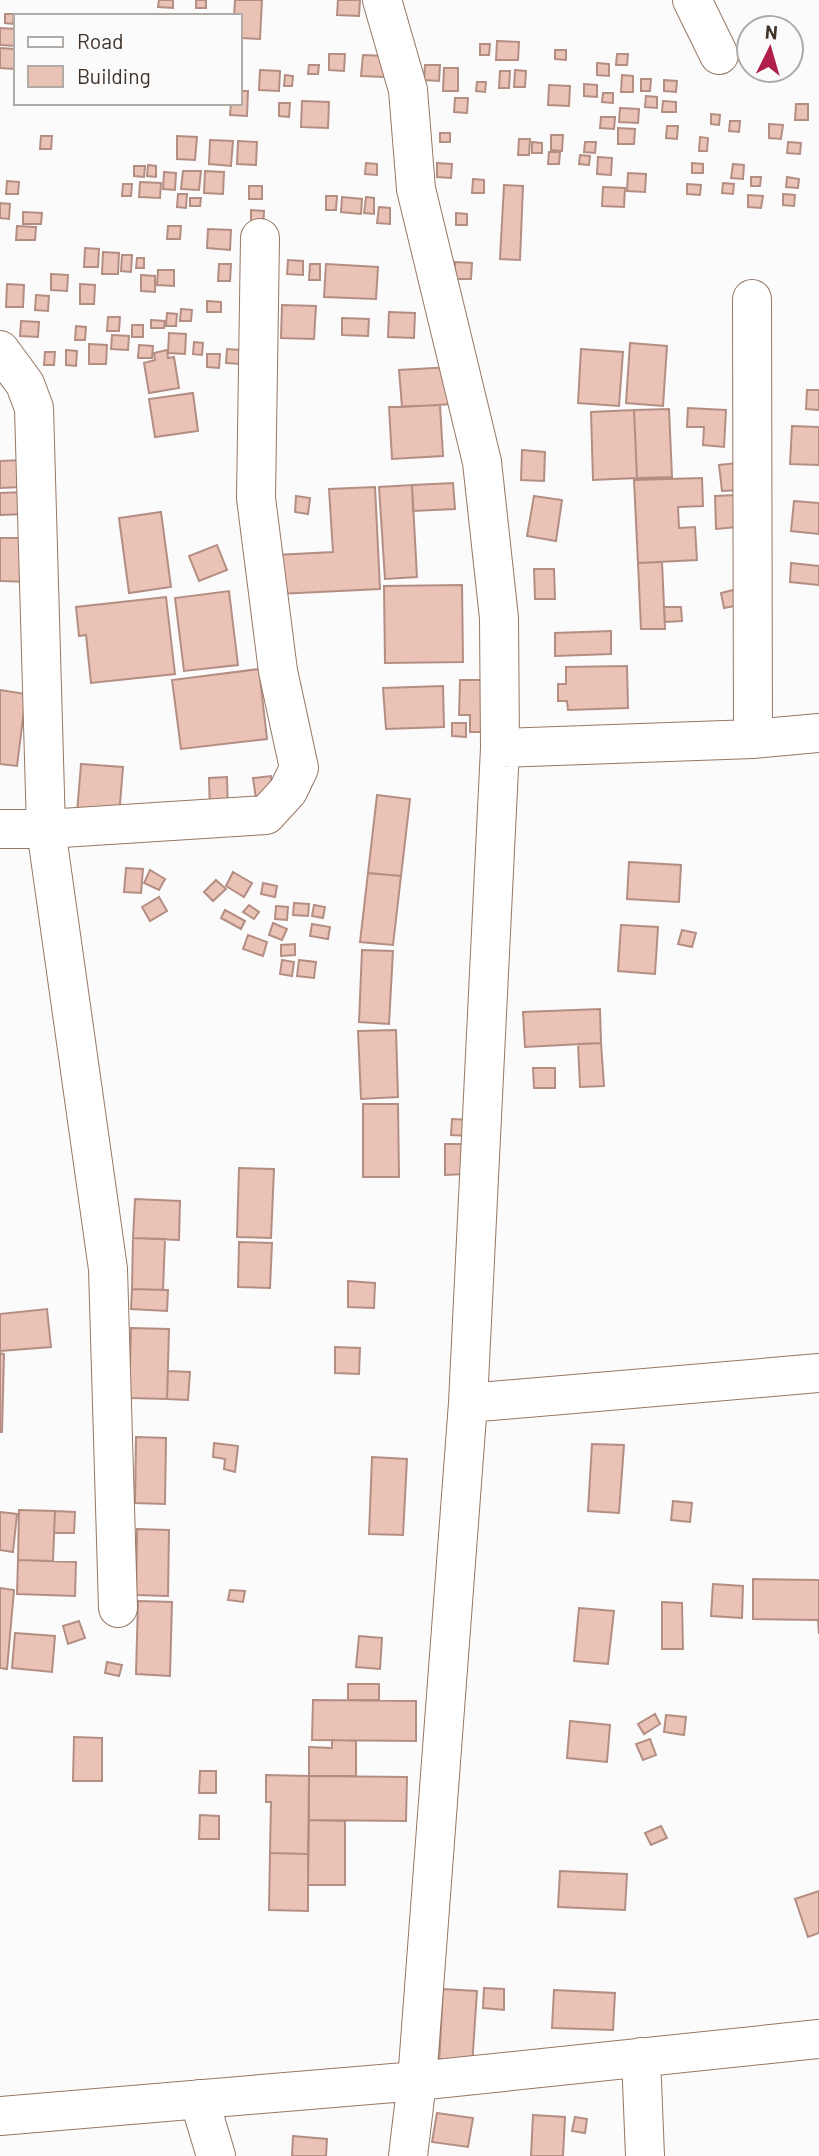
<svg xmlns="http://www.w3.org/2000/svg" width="819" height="2156" viewBox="0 0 819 2156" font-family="Barlow,sans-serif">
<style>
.building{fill:#eac2b6;stroke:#b48e83;stroke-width:2}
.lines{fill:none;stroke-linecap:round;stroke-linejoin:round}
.minor-casing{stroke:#967763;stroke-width:40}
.minor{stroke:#fff;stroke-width:38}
</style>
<rect width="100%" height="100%" fill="#fbfbfb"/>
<path class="building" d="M159,0H173V8L158,7Z
M196,0H206V8H196Z
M235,0H262L260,39L240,38V16H234Z
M338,0H360L359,16L337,15Z
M5,14H14L13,24L5,23Z
M0,28L16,29V46L0,45Z
M497,41L519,42L518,60H496Z
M480,44H490L489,55H480Z
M0,48L15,49L14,69L0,68Z
M555,50H566V60L555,59Z
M329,54H345L344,71L329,70Z
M617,54H628L627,65H616Z
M363,55L385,56L384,77L361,76Z
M597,63L609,64V76L597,75Z
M309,65H319L318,74H308Z
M425,65H440L439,81L424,80Z
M444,68H458V91H443Z
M260,70L280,71L279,91L259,90Z
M515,70L526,71L525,87H514Z
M500,71H510L509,88H499Z
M285,75L293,76L292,86H284Z
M622,75L633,76V92H621Z
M641,79H651L650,91H641Z
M664,80L677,81L676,92L664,91Z
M477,82H486L485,92L476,91Z
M584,84L597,85V97L584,96Z
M549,85L570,86L569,106L548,105Z
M240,91H248L247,116L230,115L231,103H240Z
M603,93H613V103L602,102Z
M646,96L657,97V108L645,107Z
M455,98H468L467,113L454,112Z
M302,101L329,102L328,128L301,127Z
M663,101L676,102V112H662Z
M279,103H290L289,117L279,116Z
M796,104H808V120H795Z
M620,108L639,109L638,123L619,122Z
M711,114L720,115L719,125L711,124Z
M601,117H615L614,129L600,128Z
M730,121H740L739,132L729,131Z
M769,124L783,125L781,139L769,138Z
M667,126H678L677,139L666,138Z
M618,128L635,129L634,144H618Z
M440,133H450V142H440Z
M551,135H563L562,151L551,150Z
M41,136H52L51,149H40Z
M177,136L197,137L195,160L177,159Z
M700,137L708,138L707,151H699Z
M519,139H530L529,155H518Z
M210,140L233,141L231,166L209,164Z
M238,141L257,142L256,165L237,164Z
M532,142L542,143V153H532Z
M585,142H596L595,153L584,152Z
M788,142L801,143L800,154L787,153Z
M549,152H560L559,164H548Z
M580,155L590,156L589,165L579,164Z
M598,157L612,158L611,175L597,174Z
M366,163L377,164V175L365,174Z
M437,163L452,164L451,178L437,177Z
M692,163L703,164V173H692Z
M733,164L744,165L743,179L731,178Z
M148,165L156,166V177L147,176Z
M134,166H145L144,177L134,176Z
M183,171H201L199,190L181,189Z
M205,171L224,172L223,194L204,193Z
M164,172L176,173L175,190L163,189Z
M628,173L646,174L645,192L627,191Z
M751,177H761L760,186H751Z
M787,177L799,179L798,188L786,187Z
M473,179L484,180V193H472Z
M7,181L19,182L18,194H6Z
M140,182L161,183L160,198L139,197Z
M723,183L734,184L733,194L722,193Z
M123,184H132L131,196H122Z
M687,184L701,185L700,195L687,194Z
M504,185L523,186L520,260L500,259Z
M249,186H262V199H249Z
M603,187L625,188L624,207L602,206Z
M178,194H187L186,208L177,207Z
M783,194L795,195L794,206L783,205Z
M748,195L763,196L761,208L748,207Z
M326,196H337L336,210H326Z
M342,197L362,199L361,214L341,212Z
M366,197L374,198V214L364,213Z
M190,198H201L200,206H190Z
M0,203L10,204L9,219L0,218Z
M379,207L390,208V224L377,223Z
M251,210L264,211L263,228L251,227Z
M23,212L42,213L41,224H23Z
M456,213L467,214V225H456Z
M17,226L36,227L35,240H16Z
M168,226H181L180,239H167Z
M208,229L231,230L230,250L207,248Z
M85,248L99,249L98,267H84Z
M103,252L119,253L118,274H102Z
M122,255H132L131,272L121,271Z
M137,258H144V268H136Z
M288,260L303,261V275L287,274Z
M455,262L472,263L471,279H454Z
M219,264H231L230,281H218Z
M310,264H320V280H309Z
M326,264L378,267L376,299L324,297Z
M158,270H174V286L157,285Z
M51,274L68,275L67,291L51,290Z
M141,275L155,276V292L141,291Z
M7,284L24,285L23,307H6Z
M80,284L95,285L94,304H80Z
M36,295L49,296L48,311L35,310Z
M207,301L221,302V312H207Z
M282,305L316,306L314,339L281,338Z
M181,309L192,310L191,321H180Z
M389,312L415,313L414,338L388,337Z
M167,313L177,314L176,326H166Z
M108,317H120L119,331H107Z
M342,318L369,319L368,336L342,335Z
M151,320L165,321L164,328H151Z
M21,321L39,322L38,337L20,336Z
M132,325H143V337H132Z
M76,326L86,327L85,340H75Z
M169,333L186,334L185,354L168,353Z
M112,335L129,336L128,350L111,349Z
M194,342L203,343L202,355L193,354Z
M630,343L667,346L663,406L626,403Z
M89,344L107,345L106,364H89Z
M139,345L153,346L152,358H138Z
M227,349L241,350V364L226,363Z
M581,349L623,352L619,406L578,403Z
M66,350L77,351L76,366L66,365Z
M167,350L168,358L174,357L179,388L149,393L144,363L155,360L154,353Z
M45,352H55L54,365H44Z
M207,354H220L219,368L207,367Z
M451,367L453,404L402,407L399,370Z
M807,390H819V410L806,409Z
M193,393L198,431L155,437L149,399Z
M440,405L443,456L392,459L389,407Z
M688,408L726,410L724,447L703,445L704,427H687Z
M669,409L672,477L637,478L634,410Z
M634,410L637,478L593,480L591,412Z
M792,426L819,427V465L790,464Z
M522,450L545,452L544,481L521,480Z
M21,460L22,487L0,488V461Z
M737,463L739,490L722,491L719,465Z
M702,478L703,506L678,507L679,528L695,527L697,560L638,563L634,480Z
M453,483L455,509L413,511L412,485Z
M412,485L417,577L385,579L379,487Z
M375,487L380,589L278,594L275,555L333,552L329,489Z
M24,492L26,514L0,515V493Z
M736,495L737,527L716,529L715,496Z
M296,496L310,498L308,514L295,512Z
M534,496L562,500L556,541L527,536Z
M794,501L819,503V534L791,531Z
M161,512L171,587L129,593L119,518Z
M0,538H31L30,582L0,581Z
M217,545L227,570L199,581L189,556Z
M662,562L665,629H641L638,563Z
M791,563L819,566V585L790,582Z
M534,569H554L555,599H535Z
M462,585L463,662L385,663L384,586Z
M737,589L740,605L724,608L721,593Z
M229,591L238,665L184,671L175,598Z
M166,597L175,674L91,683L86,635L79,636L76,607Z
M664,607H681L682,621L665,622Z
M611,631V654L555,656V633Z
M627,666L628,708L568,710L567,701H558V684H566V667Z
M259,669L267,739L181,749L172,680Z
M460,680H484L482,732H470V715H459Z
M443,686L444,727L386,729L383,688Z
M0,690L26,694L17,766L0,764Z
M452,723H466V737L452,736Z
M81,764L123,767L119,816L77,813Z
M271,776L273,796L256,799L253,778Z
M227,777L228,811L210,813L209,778Z
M377,795L410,799L401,876L368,873Z
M629,862L681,865L679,902L627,899Z
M126,868L143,869L141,893L124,892Z
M150,870L165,879L159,890L144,883Z
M233,872L252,883L244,897L226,886Z
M368,873L401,876L393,945L360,942Z
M216,880L226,889L213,901L204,892Z
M263,883L277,886L275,897L261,894Z
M159,897L167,911L150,921L142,907Z
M294,903L309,904L308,916L293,915Z
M249,905L259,912L254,919L243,912Z
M314,905L325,907L323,918L312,916Z
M276,906L288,907L287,920L275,919Z
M225,910L245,921L241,929L221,918Z
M273,923L287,929L282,940L269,935Z
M312,924L330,927L328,939L310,936Z
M621,925L658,927L655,974L618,971Z
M682,930L696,933L692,947L678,944Z
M248,935L267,942L263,956L243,949Z
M295,944V955L281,956V945Z
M362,950L393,951L389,1024L359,1022Z
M282,960L294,962L292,976L280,974Z
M299,960L316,962L314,978L297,976Z
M600,1009L601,1043L525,1047L523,1012Z
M396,1030L398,1097L361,1099L358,1031Z
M601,1043L604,1086L580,1087L578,1044Z
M533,1068H555V1088H534Z
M363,1104H398L399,1177H363Z
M452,1119L470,1120L469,1136L451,1135Z
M445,1144H467V1174L445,1175Z
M239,1168L274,1169L271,1238L237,1237Z
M135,1199L180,1201L179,1240L133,1238Z
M133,1238L165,1239L163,1290L132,1289Z
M239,1242L272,1243L270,1288L238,1287Z
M348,1281L375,1283L374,1308L348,1307Z
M132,1289L168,1290L167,1311L131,1309Z
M47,1309L51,1347L0,1351V1314Z
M131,1328L169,1329L167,1399L129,1398Z
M335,1347L360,1348L359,1374L335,1373Z
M0,1353L4,1354L2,1432H0Z
M168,1371L190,1372L188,1400L167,1399Z
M136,1437L166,1438L165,1504L135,1503Z
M214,1443L238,1446L235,1472L224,1469L225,1459L213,1457Z
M592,1444L624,1445L619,1513L588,1511Z
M372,1457L407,1459L403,1535L369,1534Z
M673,1501L692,1503L690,1522L671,1520Z
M19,1510L55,1511L53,1561L18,1560Z
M55,1511L75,1512L74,1533H54Z
M0,1512L17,1514L13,1552L0,1550Z
M137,1529L169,1530L168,1596L136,1595Z
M18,1560L76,1562L75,1596L17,1594Z
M753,1579L819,1580V1634L818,1620L753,1619Z
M713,1584L743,1586L742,1618L711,1616Z
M0,1588L14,1590L7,1669L0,1668Z
M230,1590L245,1591L243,1602L228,1600Z
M138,1601L172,1602L170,1676L136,1674Z
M662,1602L682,1603L683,1649H662Z
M579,1608L614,1611L608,1664L574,1661Z
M79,1621L85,1638L68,1644L63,1626Z
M15,1633L55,1636L52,1672L12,1668Z
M359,1636L382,1638L380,1669L356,1667Z
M107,1662L122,1665L119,1676L105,1673Z
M348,1684H379V1700H348Z
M313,1700L416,1701V1741L312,1740Z
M655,1714L660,1724L644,1734L638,1724Z
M666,1715L686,1717L684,1735L664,1732Z
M570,1721L610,1725L607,1762L567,1758Z
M74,1737L102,1738V1781H73Z
M650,1739L656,1755L643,1760L636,1744Z
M332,1740L356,1741V1776H309V1747L332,1748Z
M200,1771H216V1793H199Z
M266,1775L309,1776L308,1854L270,1853L271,1802H266Z
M309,1776L407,1777L406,1821L309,1820Z
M200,1815L219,1816V1839H199Z
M309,1820L345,1821V1885H308Z
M661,1826L667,1838L651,1845L645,1833Z
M270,1853L308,1854V1911L269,1910Z
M560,1871L627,1874L625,1910L558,1907Z
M819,1891V1933L808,1937L795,1899Z
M484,1988L504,1989V2010L483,2008Z
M443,1989L477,1991L472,2066L439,2064Z
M554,1990L615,1993L613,2030L552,2028Z
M437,2113L473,2118L468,2147L432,2142Z
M533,2115L565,2117L563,2156H531Z
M575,2117L587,2119L585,2133L572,2131Z
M293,2136L327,2139L326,2156H292Z"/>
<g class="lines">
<g class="minor-casing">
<path id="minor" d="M382,0L408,90L416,189L482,462L499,618L500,748L468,1403L417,2081L408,2156
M692,0L719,55
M752,299L753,739
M0,350L25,384L34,408L46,829L108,1269L118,1608
M500,748L753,739L819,733
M0,829H46L266,815L288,791L299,768L278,671L256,498L260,238
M468,1403L819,1373
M641,2057L645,2156
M199,2099L216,2156
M0,2116L417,2081L819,2039"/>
</g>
<use href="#minor" class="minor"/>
</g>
<rect x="14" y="14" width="228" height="91" fill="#fbfbfb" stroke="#b0aba7" stroke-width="2"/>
<rect x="28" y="37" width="35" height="10" fill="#ffffff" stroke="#b0aba7" stroke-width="2"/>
<text x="77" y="49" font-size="21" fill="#3f3229">Road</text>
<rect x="28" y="66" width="35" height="21" fill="#eac2b6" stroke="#b0aba7" stroke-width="2"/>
<text x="77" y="84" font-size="21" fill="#3f3229">Building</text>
<g transform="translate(770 49) rotate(5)"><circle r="33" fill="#fbfbfb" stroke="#b0aba7" stroke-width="2"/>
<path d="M0-5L12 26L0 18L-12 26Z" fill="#b01e4a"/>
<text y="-10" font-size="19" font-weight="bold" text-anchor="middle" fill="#3f3229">N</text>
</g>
</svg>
